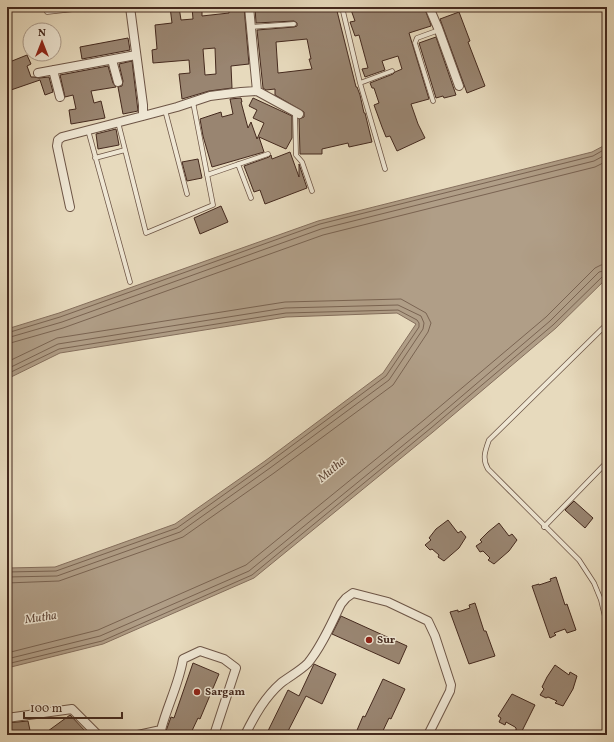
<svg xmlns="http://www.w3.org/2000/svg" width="614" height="742" viewBox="0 0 614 742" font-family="Vollkorn,serif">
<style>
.water{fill:#b09e87;stroke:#856f5d}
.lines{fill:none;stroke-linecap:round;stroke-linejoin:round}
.shore{stroke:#7a6452;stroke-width:1}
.building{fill:#998571;stroke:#44291e;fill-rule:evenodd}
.lane-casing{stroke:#6d5546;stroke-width:5.5}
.street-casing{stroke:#6d5546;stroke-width:10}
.lane{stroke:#efe7d4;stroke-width:4}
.street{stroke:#efe7d4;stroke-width:8}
.poi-dot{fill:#8f2418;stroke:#efe7d4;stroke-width:1.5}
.labels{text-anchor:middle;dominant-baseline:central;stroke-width:3;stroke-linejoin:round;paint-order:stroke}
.poi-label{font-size:11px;font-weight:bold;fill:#44291e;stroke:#efe7d4;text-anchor:start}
.water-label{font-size:12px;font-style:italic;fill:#5f4638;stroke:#efe7d4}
</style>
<rect width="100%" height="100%" fill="#e7dabd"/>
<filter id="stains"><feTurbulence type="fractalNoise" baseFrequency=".005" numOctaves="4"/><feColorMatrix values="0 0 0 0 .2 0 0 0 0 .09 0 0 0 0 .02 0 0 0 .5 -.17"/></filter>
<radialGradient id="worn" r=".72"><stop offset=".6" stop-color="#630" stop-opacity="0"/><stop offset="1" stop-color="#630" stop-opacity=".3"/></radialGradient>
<path class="water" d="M607,144V278L556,328L433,432L254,578L103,644L7,668V568L55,567L175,524L265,461L383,373L416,324L397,313L286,317L60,353L7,379V329L59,313L318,221L592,152Z"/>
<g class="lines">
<path class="shore" d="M7,333L60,317L320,224L593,156L607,148
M7,338L62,322L321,229L594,161L607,154
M7,344L63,328L323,235L595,167L607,161
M7,362L57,338L285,302L401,299L426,313L431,323L428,332L393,385L274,473L183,537L59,581L7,583
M7,369L58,344L285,308L398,305L421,316L424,323L423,329L389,380L270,468L180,532L57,576L7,577
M7,374L59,349L286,313L398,310L417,320L419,323V327L386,376L267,464L177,528L56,571L7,572
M7,653L98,630L246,565L424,420L546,317L595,268L601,265L607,264
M7,659L100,636L249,571L428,425L550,321L599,272L607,270
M7,664L102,641L252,575L431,428L553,325L603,276L607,275"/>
</g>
<path class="building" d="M170,7H179L181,20L193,19L192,7H202V16L229,13V7H244L249,64L231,66L232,88L209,91L182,99L179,74L190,73L189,60L153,63L152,50L157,49L155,25L172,23ZM215,48L216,74L205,75L203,49Z
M255,7H336L356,87H357L360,95L364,113H365L372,142L349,147L348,143L322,149V154H300L299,119L304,117V112L275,95V89L266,90L263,88L257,30L294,27L297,26V23L294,21L256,23ZM307,39L311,59H309L312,69L278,73L276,42Z
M350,7H424L431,25V26L409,33L429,99L411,104L418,124L425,138L397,151L390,136L386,137L382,127L374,105L379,103L374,88H372L370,83L393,74L395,72L402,69L398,56L382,61L385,70L365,77L362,69L368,68L359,35L355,36L350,22L355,21Z
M459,12L470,41L468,42L485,86L467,93L440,19Z
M436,37L456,95L444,98L443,96L436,98L419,43Z
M128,38L130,50L82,59L80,47Z
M27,55L31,64L27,66L31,77H34L39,78L49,77L53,92L45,95L40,80L8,91L7,87V63Z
M132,61L138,111L123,114L118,87L122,86L123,81L119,64Z
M108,66L113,83L116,87L91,91L94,103L101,101L105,118L71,124L69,110L76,109L73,95L65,97L60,75Z
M241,98L242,102H241L248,128L251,122L257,139L264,123L253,118L257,110L249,106L253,98L292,116V138L286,149L259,137L264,152L212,167L203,136L200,119L221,112L222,117L233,114L230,99Z
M116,129L119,145L98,149L96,134Z
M290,152L299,177V164L307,188L265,204L260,190L254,192L244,166L269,157L271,155L272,159Z
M198,159L202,178L187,181L182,162Z
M221,206L228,222L200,234L194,218Z
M574,501L593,518L585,528L565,510Z
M448,520L458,533L461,531L466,537L459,548L444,561L438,557L439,555L432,549L430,550L425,545L431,540L429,538L436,529Z
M499,523L509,536L512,534L517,540L509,551L494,564L488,560L490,558L483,551L480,552L476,546L482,542L480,540L488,532Z
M556,577L565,605L567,604L576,630L567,633L565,629L554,633L556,635L550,638L532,586L539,584V585L551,581L550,579Z
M475,603L484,631H486L495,656L469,664L450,612L458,610V612L470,608L469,605Z
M341,616L407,646L399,664L332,634Z
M193,663L219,674L200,719L198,718L190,735H163L166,731L171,717L174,718Z
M314,664L336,674L322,704L306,696L286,735H266L288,690L299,696Z
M555,665L569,675L570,672L577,676L573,689L563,706L555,703L557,701L548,697L546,698L540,695L544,689L542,687L547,677Z
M383,679L405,689L391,719L389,718L381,735H355L363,716L365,717Z
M512,694L535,705L521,733L516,730V728L515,727L506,722L505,725L499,722L501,718L498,716Z
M70,715L89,735H51L48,731Z
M28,721L31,735H7V723Z"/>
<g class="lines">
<g class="lane-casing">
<path id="lane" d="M342,7L360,83L385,169
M47,12L92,7
M251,27L294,24
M360,83L392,71
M433,101L415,43L417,38L439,30
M165,110L187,194
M295,113L296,155L302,162L312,191
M118,122L146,233L213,205L193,102
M88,130L130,282
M95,158L125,150
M238,164L251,198
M207,175L268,154
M607,324L489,440C485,451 482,459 488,469L579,560L594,583L601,600L607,625
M544,527L607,462"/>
</g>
<g class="street-casing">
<path id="street" d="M130,7L143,105V116L177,107L210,96L241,92L257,91
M249,7L257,91L299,114
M429,7L438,28L459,86
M112,60L118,82
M53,70L60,97
M38,73L136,55
M70,207L57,146L58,140L62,137L143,116
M7,718L72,709L98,735
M138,735L161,730C167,706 179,684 183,659L200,651L224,659L236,668L214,735
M247,735L246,733C255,715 265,697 281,683C290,676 300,671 308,663C322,646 331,624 341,604L346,598L353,593L388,602L428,621L435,636L451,685L450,691L428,735"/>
</g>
<use href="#lane" class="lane"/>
<use href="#street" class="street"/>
</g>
<g class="poi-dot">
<circle cx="369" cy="640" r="4"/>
<circle cx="197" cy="692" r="4"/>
</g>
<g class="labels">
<g class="poi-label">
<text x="377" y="640">Sur</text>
<text x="205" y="692">Sargam</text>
</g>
<g class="water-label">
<text transform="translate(332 470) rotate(-40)">Mutha</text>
<text transform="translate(41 618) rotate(-8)">Mutha</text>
</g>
</g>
<rect width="614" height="742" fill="none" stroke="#e7dabd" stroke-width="24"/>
<rect x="8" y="8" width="598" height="726" fill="none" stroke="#44291e" stroke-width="2"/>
<rect x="12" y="12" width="590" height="718" fill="none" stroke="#44291e"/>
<g transform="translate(42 42)"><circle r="19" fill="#efe7d4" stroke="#ab9b8b"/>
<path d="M0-3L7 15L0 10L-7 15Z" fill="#8f2418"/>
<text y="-6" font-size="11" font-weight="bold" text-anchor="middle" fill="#44291e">N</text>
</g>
<path d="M24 712v6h98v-6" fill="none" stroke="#44291e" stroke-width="2"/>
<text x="30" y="712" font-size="12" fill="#44291e" stroke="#efe7d4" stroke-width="3" paint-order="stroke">100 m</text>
<rect width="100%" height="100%" filter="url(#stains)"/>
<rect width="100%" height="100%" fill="url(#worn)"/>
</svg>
